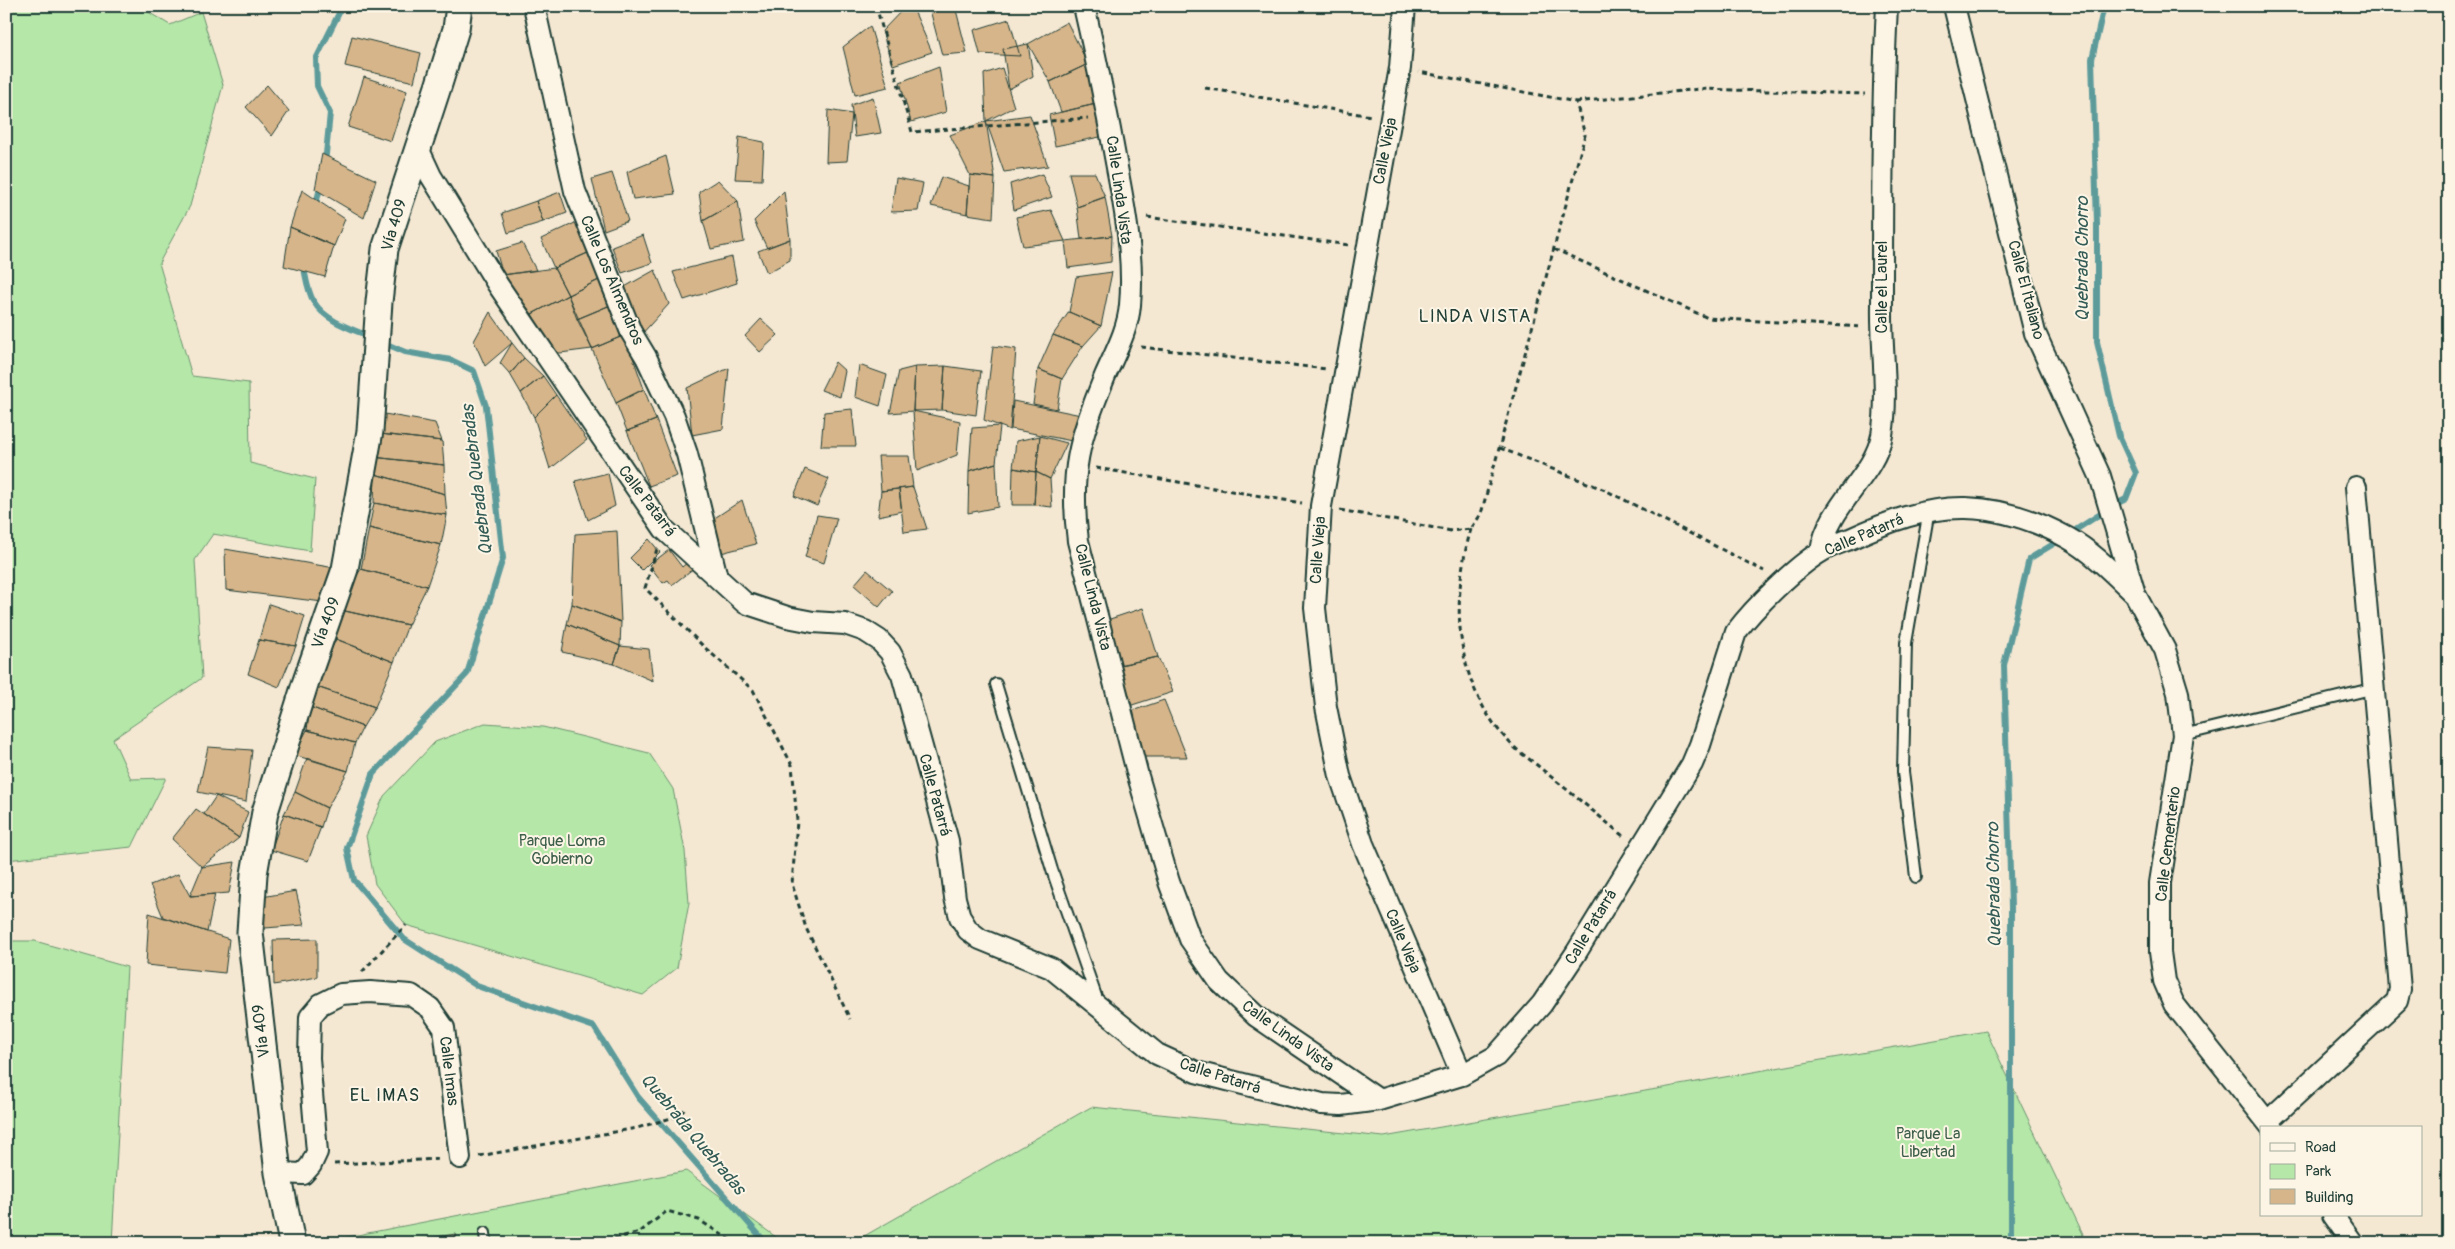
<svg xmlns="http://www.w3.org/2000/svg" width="2455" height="1249" viewBox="0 0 2455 1249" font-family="Pangolin,sans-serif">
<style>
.green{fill:#b4e7a8;stroke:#6a926e}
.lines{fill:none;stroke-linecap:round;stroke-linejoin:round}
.stream{stroke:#5d9b9b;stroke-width:6}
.building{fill:#d7b58a;stroke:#1f3d34}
.service-casing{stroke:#1f3d34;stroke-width:14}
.minor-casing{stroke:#1f3d34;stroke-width:24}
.tertiary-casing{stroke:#1f3d34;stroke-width:29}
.path{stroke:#1f3d34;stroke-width:3;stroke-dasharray:5 4;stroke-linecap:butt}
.service{stroke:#fcf5e5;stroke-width:10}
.minor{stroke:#fcf5e5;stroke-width:20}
.tertiary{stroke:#fcf5e5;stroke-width:25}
.labels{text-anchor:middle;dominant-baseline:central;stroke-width:4;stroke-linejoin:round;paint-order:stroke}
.street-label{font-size:16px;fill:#1f3d34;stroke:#fcf5e5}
.park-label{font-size:16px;fill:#3d5f4b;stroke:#fcf5e5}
.water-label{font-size:18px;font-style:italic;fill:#345c56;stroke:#fcf5e5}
.neighbourhood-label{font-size:18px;letter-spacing:1px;fill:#1f3d34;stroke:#fcf5e5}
</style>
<rect width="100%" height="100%" fill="#f5e8d3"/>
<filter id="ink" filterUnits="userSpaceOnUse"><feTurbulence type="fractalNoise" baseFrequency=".02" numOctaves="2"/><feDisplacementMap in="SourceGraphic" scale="10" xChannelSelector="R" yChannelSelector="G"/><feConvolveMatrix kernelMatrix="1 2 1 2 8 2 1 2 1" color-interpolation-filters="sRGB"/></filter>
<g filter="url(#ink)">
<path class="green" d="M6,6H138L170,25L201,12L223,85L190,206L159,263L192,376L249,383L250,463L315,479L310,551L213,534L195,560L202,678L113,739L131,779L166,778L132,847L6,860Z
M485,723L543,727L649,753L673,789L685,851L689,903L677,968L643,995L406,925L375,884L366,836L384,796L435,742Z
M6,941H35L127,967L112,1243H6Z
M1986,1031L2083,1234L2079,1243H852L1091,1107L1384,1137Z
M686,1171L784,1243H343L342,1238Z"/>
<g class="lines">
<path class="stream" d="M2104,6L2092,59L2097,224V342L2119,436L2136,473L2126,499L2120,502
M325,164L330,113L317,86L316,59L339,13L337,6
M315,208L321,184
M303,264C306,276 307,291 314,302C325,321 352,329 371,337
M382,342L405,352L451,360L474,371L486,406L503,558L467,674L373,774L347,848L354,880L404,939L477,986L594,1027L638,1097L766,1243
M2077,529L2102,513
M2011,1243V907L2004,665L2029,559L2055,543"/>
</g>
<path class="building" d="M906,6H912L932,52L893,65L882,31Z
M938,6H955L967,53L942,55L930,10Z
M1009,19L1020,56L980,54L974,30Z
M1067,22L1088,64L1050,82L1028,44Z
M870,26L888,87L855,95L843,47Z
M352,36L421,53L414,82L345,66Z
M1028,44L1033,76L1009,89L1003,49Z
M1088,64L1096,104L1061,112L1050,82Z
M939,67L946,112L911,122L900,82Z
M1002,68L1014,107L986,121L984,74Z
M364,77L407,91L391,141L348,127Z
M267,85L289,111L272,136L246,107Z
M873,97L881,133L855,137L851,105Z
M1096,104L1100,137L1055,146L1049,115Z
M828,110L852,114L847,161L826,162Z
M1030,115L1048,166L1004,172L986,121Z
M986,121L995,178L970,175L950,135Z
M739,137L764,142L762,180L735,179Z
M322,154L376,180L364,218L315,189Z
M666,156L675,194L633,199L627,172Z
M612,173L628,221L604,230L592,179Z
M1069,173H1095L1105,197L1077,207Z
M1042,174L1052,197L1014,210L1010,184Z
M970,175L995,178L993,218L967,214Z
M941,177L969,186L967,214L931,206Z
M896,178L923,183L918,211L891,212Z
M718,180L738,201L703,221L699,192Z
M302,190L345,219L334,246L290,227Z
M784,191L790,239L767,248L754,221Z
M560,192L567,213L543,222L536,201Z
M1105,197L1112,236L1081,239L1077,207Z
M536,201L543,222L508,233L502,213Z
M738,201L744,242L711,249L703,221Z
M1051,210L1065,241L1023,246L1016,217Z
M577,222L590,252L554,268L541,239Z
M290,227L334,246L325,277L284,266Z
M643,235L652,263L622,273L612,247Z
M1112,236L1111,262L1068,268L1065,241Z
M790,239V260L767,273L758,251Z
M522,243L536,270L503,275L496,251Z
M590,252L601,279L568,295L554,268Z
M732,257L737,283L684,300L673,272Z
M554,268L568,295L532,314L503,275Z
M655,270L669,304L640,336L621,289Z
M1112,272L1101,326L1069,312L1076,277Z
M601,279L613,304L577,319L568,295Z
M568,295L592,349L552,354L532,314Z
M613,304L625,335L592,349L577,319Z
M490,312L512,343L485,366L474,341Z
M1069,312L1101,326L1083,346L1053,335Z
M761,319L778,335L760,352L745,336Z
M625,335L644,389L616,403L592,349Z
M1053,335L1083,346L1062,379L1038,369Z
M512,343L524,358L510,374L500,363Z
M993,346L1016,349L1010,430L984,420Z
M524,358L543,376L521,393L510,374Z
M835,362L845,371L840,397L821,390Z
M859,365L887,375L880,406L855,397Z
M945,366L942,410L913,411L915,367Z
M945,366L981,371L976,415L942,410Z
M915,367L913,411L890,413L899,371Z
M729,368L723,429L692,435L687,388Z
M1038,369L1062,379L1057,409L1033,404Z
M543,376L556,395L534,417L521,393Z
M644,389L656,420L627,431L616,403Z
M556,395L587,440L550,469L534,417Z
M1013,401L1081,415L1072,441L1011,429Z
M852,409L856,446H821L824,412Z
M913,411L960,421L957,455L917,471Z
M379,413L435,423L442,441L380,434Z
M656,420L677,476L649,486L627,431Z
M1000,426L996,463L969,471L972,428Z
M380,434L442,441L444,465L373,457Z
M1040,436L1036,472L1013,468L1016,441Z
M1040,436L1067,443L1050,479L1036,472Z
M878,456H909L913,487L881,491Z
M373,457L444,465L445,494L375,474Z
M996,463L998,507L968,513L969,471Z
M1013,468L1036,472L1034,505H1012Z
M805,469L829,479L817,506L794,496Z
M1036,472L1050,479L1052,507L1034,505Z
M608,473L615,506L588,520L575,481Z
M375,474L445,494L447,515L374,503Z
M913,487L927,529L904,532L899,489Z
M899,489L902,511L878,516L881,491Z
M742,500L756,544L721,553L710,521Z
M374,503L447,515L441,545L369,528Z
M817,515L837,518L824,563L805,557Z
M369,528L441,545L427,586L361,569Z
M617,531L621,622L572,604L575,534Z
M649,539L660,552L642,570L630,558Z
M225,549L335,568L323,602L226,590Z
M669,550L682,567L689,561L694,568L672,585L668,580L663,583L649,565Z
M361,569L427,586L408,625L336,609Z
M867,570L892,591L879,607L854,585Z
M269,604L305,616L296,646L259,640Z
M572,604L621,622L620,646L567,624Z
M1143,608L1158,657L1116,666L1101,622Z
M336,609L408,625L394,662L336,639Z
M567,624L620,646L614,664L562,652Z
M336,639L394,662L375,707L314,686Z
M259,640L296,646L279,687L248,674Z
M620,646L649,649L653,681L614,664Z
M1158,657L1173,692L1129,706L1118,665Z
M314,686L375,707L363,727L310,707Z
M1164,700L1187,757H1143L1129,712Z
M310,707L363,727L355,743L307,730Z
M307,730L355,743L348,771L294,755Z
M208,747L252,750L246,802L198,792Z
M307,758L348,771L327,808L295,792Z
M295,792L327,808L321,827L284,814Z
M216,796L248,812L239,838L204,814Z
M196,809L239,838L202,867L172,839Z
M284,814L321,827L308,861L271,850Z
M235,862L229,893L190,896L202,867Z
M178,874L190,896L215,894L207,932L163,917L150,885Z
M296,891L304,925L265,928L262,897Z
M149,913L229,939L225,973L146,965Z
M317,939V977L274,985L273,940Z
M456,1234L457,1243H409V1241Z"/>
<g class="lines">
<g class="service-casing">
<path id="service" d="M996,684L1052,870L1098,1002
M2183,735L2375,688
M1916,877L1903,772L1906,643L1929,510
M485,1233L486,1243"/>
</g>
<g class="minor-casing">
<path id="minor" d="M534,6L575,191L631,332L646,357L674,416L687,454L717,577
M1084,6C1097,62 1108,117 1118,173C1126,215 1134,261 1130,305C1128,330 1115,353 1105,376C1079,440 1069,471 1078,541L1138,776L1169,882L1190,939L1219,981L1256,1016L1379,1100
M1405,6L1400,68L1321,506L1315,608L1326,707L1340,776L1363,844L1462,1075
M1954,6L2035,333L2100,476L2135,594L2165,650L2178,693L2183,735L2160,883V952L2164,981L2174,1004L2272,1128
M418,148L431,176L498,285L664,529L745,603L787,617L813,622L845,624L865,631L879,640L890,652L902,675L948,841L955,898L960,917L968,930L980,939L1051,968L1157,1054L1196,1072L1322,1104L1341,1105L1379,1100L1462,1075L1496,1056L1542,1004L1576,953L1692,764L1700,745L1736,632C1754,608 1796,566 1822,551C1830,546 1840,543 1850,539C1887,522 1925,507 1966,508C2001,509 2037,521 2068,538C2093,552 2114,574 2135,594
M1821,551C1828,505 1874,477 1882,435C1889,393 1881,348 1882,306C1882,206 1882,106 1887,6
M2268,1121L2397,1001L2400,989L2356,487
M278,1173L303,1174L311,1165L317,1152L309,1058L310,1017L321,1004L341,994L370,992L411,995L430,1008L444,1028L460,1158
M2333,1215L2353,1243"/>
</g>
<g class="tertiary-casing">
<path id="tertiary" d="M292,1243L278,1173L250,932L254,874L265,812L306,681L345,569L370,431L379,302L385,249L439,84L456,29L459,6"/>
</g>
<path class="path" d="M876,6L912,132L1088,118
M1205,88L1371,116
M1576,102L1700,89L1865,94
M1147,217L1349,245
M1554,249L1708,318L1863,327
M1141,347L1326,369
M1500,448L1605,490L1764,571
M1096,468L1302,503
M1340,510L1451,531L1471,529L1481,514L1585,135L1576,102L1419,72
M1471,529C1450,602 1454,684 1509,742C1519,753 1533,761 1544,771C1571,793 1597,814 1623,836
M657,549L645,588L703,646L753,690L792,765L797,821L792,884L806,928L850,1019
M362,972L406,925
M479,1156L637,1128L678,1116L687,1107
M334,1164L441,1159
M531,1243L552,1241L564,1243
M597,1243L640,1232L667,1211L699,1220L735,1243"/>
<use href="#service" class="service"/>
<use href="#minor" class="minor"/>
<use href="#tertiary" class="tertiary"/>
</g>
</g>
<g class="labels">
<g class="street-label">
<text transform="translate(1385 151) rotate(-79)">Calle Vieja</text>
<text transform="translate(1119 190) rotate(82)">Calle Linda Vista</text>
<text transform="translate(394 225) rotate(-74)">Vía 409</text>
<text transform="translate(612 280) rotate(67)">Calle Los Almendros</text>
<text transform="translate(1882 287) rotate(-90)">Calle el Laurel</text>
<text transform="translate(2026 290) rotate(75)">Calle El Italiano</text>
<text transform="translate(647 501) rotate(53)">Calle Patarrá</text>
<text transform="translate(1864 535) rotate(-23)">Calle Patarrá</text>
<text transform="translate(1318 550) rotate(-86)">Calle Vieja</text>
<text transform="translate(1093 597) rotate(76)">Calle Linda Vista</text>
<text transform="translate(326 623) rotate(-70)">Vía 409</text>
<text transform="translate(935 795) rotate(75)">Calle Patarrá</text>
<text transform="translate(2168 844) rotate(-83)">Calle Cementerio</text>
<text transform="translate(1591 927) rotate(-59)">Calle Patarrá</text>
<text transform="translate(1403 941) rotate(67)">Calle Vieja</text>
<text transform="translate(261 1031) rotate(-97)">Vía 409</text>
<text transform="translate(1288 1036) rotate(36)">Calle Linda Vista</text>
<text transform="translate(449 1071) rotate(83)">Calle Imas</text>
<text transform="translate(1220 1076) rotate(18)">Calle Patarrá</text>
</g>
<g class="park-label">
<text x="562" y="841">Parque Loma<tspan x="562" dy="18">Gobierno</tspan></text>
<text x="1928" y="1134">Parque La<tspan x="1928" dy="18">Libertad</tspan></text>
</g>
<g class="water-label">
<text transform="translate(2082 259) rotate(-90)">Quebrada Chorro</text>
<text transform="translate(477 480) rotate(-97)">Quebrada Quebradas</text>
<text transform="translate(1994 885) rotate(-91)">Quebrada Chorro</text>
<text transform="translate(693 1134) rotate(50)">Quebrada Quebradas</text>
</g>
<g class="neighbourhood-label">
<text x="1475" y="316">LINDA VISTA</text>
<text x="385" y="1095">EL IMAS</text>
</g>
</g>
<rect width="2455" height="1249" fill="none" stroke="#fcf5e5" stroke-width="25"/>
<rect x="12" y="12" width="2430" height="1224" fill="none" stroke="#1f3d34" stroke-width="2" filter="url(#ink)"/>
<rect x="2260" y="1126" width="162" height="90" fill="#fcf5e5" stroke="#a4ab9e"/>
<rect x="2270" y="1143" width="25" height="8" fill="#fcf5e5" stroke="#a4ab9e"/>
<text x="2305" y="1152" font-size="15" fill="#1f3d34">Road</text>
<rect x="2270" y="1164" width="25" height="15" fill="#b4e7a8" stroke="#a4ab9e"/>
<text x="2305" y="1176" font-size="15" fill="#1f3d34">Park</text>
<rect x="2270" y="1189" width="25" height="15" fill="#d7b58a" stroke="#a4ab9e"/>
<text x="2305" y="1202" font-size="15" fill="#1f3d34">Building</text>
</svg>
